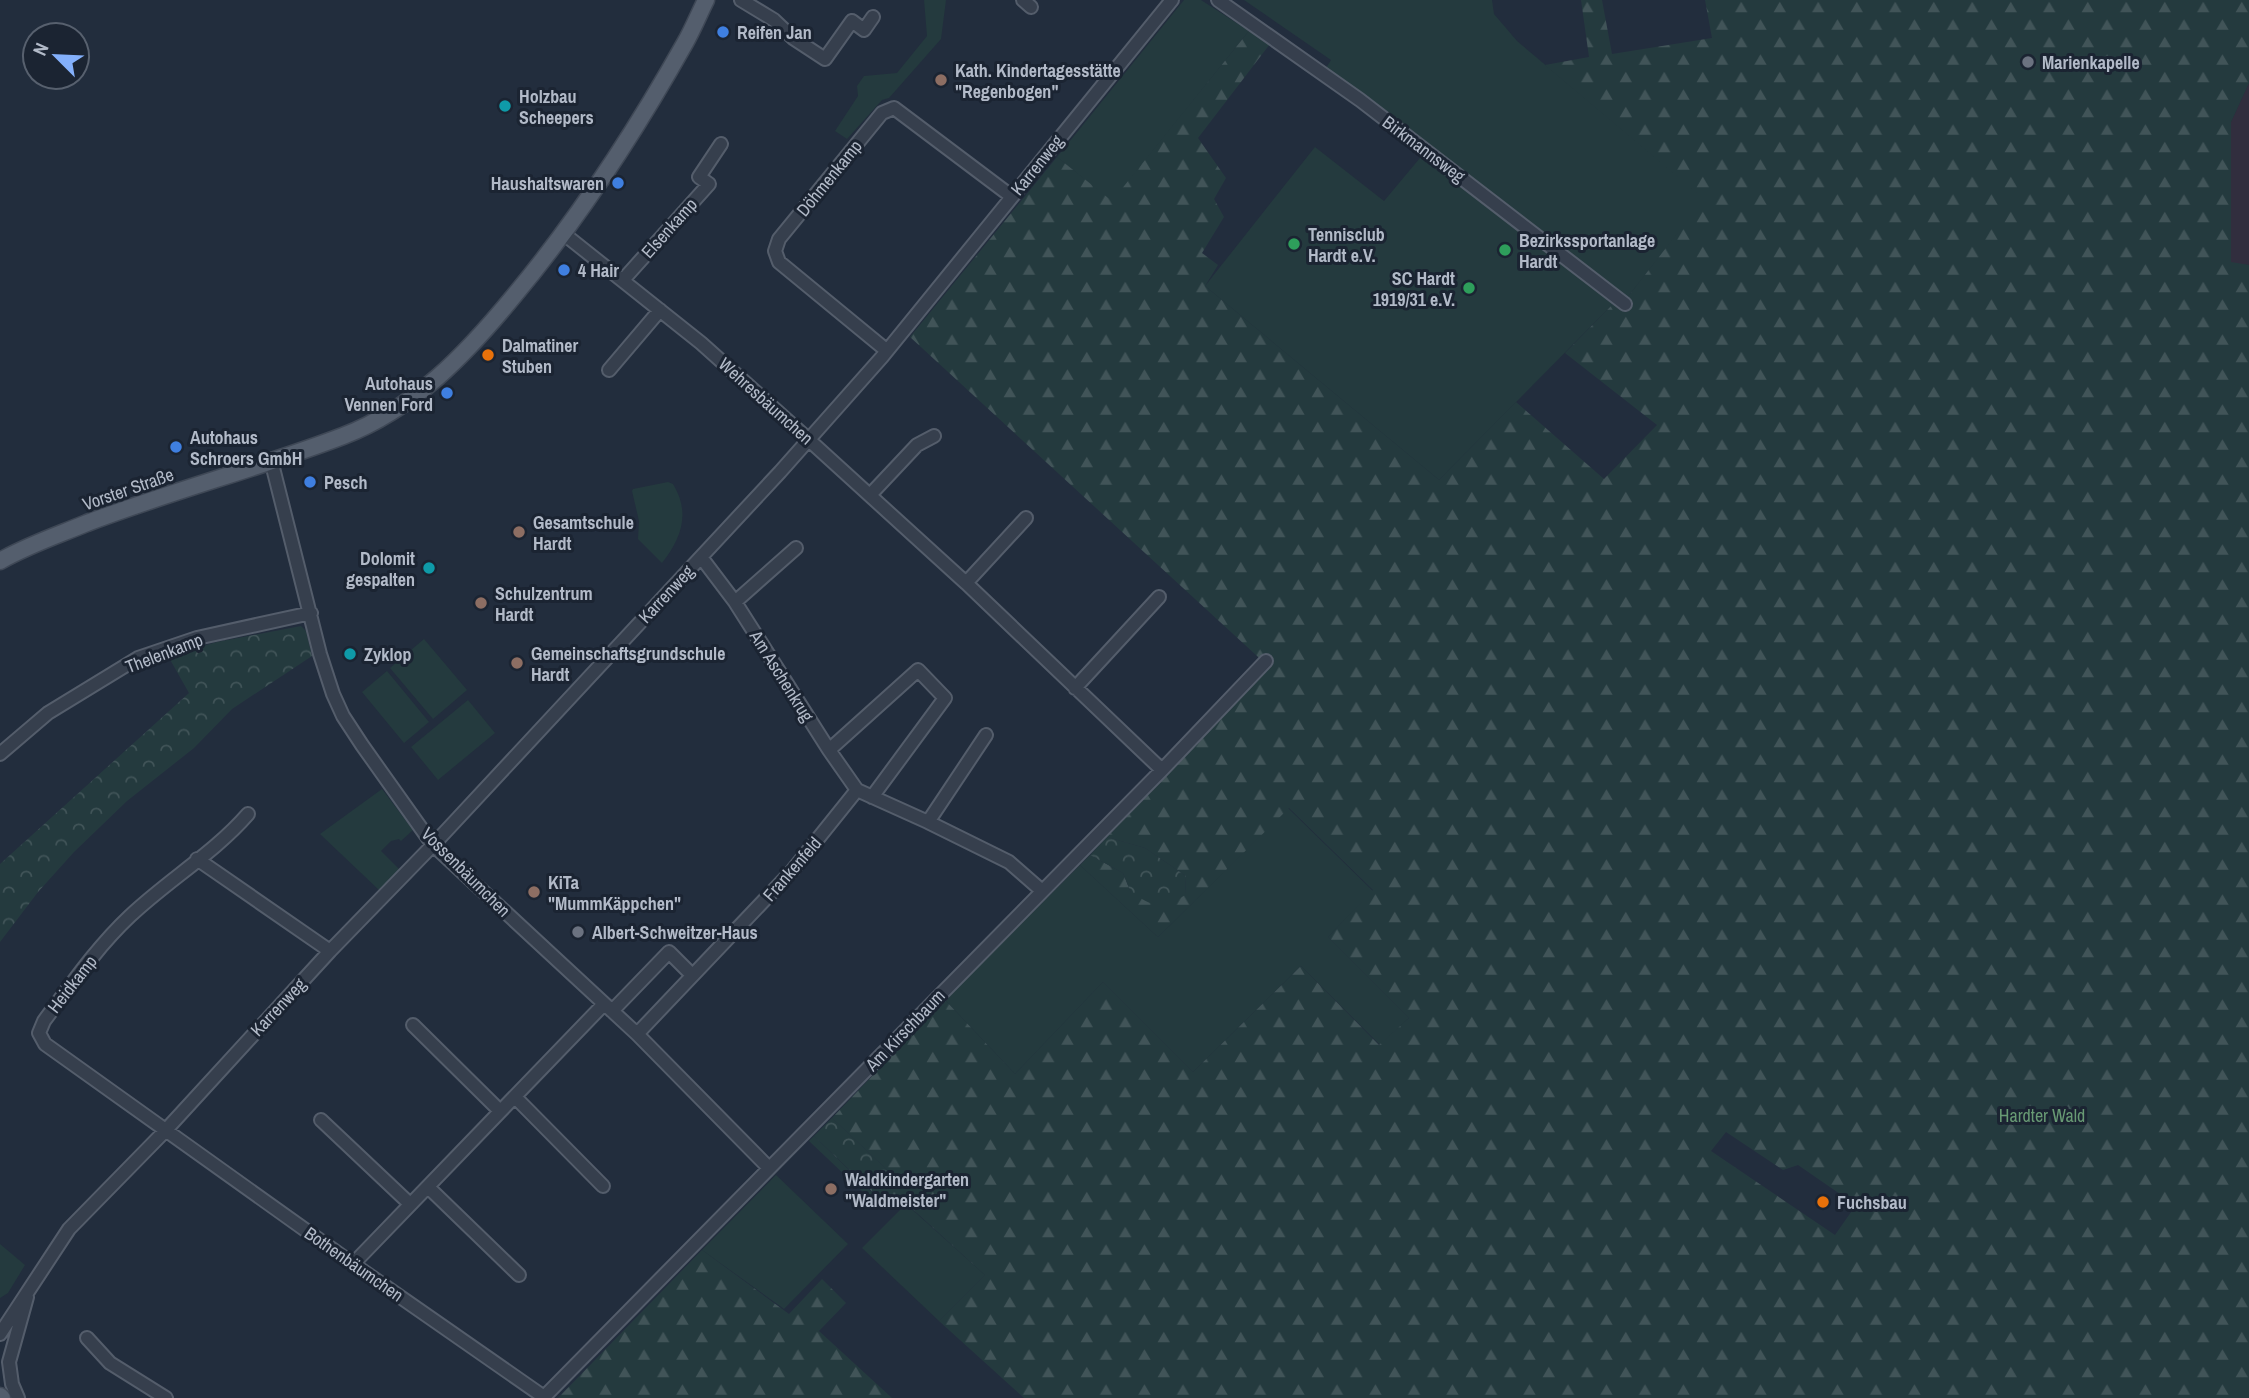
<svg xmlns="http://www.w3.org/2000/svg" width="2249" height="1398" viewBox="0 0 2249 1398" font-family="'Archivo Narrow',sans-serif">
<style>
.medical{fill:#312e3e}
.green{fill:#243a3e}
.forest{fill:url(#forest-firs);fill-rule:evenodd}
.park{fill:url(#park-crowns)}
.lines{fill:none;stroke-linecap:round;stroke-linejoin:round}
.minor-casing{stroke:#545d6b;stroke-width:16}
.major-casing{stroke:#3f4856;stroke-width:19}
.minor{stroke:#363f4d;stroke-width:12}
.major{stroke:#545e6d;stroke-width:16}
.shop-dot{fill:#3f7fe0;stroke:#1b2432;stroke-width:2.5}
.worship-dot{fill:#6b7280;stroke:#1b2432;stroke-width:2.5}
.education-dot{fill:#8d6e63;stroke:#1b2432;stroke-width:2.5}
.culture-dot{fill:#0f9aa8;stroke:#1b2432;stroke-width:2.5}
.leisure-dot{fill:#2e9e5b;stroke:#1b2432;stroke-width:2.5}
.food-dot{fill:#e8710a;stroke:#1b2432;stroke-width:2.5}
.labels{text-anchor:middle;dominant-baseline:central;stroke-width:6;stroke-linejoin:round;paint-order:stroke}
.poi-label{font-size:18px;font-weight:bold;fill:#b2bac8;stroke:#1b2432;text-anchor:start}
.street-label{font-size:18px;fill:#b2bac8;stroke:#1b2432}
.park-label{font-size:18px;fill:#689a74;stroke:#1b2432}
</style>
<defs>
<pattern id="forest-firs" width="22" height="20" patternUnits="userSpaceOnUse" patternTransform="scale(1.75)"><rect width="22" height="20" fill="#243a3e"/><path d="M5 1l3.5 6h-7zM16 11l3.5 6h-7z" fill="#415458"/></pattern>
<pattern id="park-crowns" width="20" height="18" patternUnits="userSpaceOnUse" patternTransform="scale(1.75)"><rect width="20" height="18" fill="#243a3e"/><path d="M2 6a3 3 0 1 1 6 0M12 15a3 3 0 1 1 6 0" fill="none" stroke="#415458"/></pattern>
</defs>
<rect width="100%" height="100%" fill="#222d3d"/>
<path class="medical" d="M2249,83V265L2231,263V122Z"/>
<path class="green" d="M924,0H946L941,39L889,98L882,100L847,139L835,131L858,96L857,86L864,76L897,73L927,36Z
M1184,0H1201L1249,31L1112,202L1057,157Z
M1244,0H1492L1494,14L1517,41L1705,199L1627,298L1612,305L1439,480L1205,286L1315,147L1384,201L1430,146L1326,68L1331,60Z
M668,482L673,484C691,513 681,539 662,563L638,539L639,521L632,491L633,489Z
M424,639L467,690L433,719L390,668Z
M387,671L429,722L404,743L362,692Z
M468,700L495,733L438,780L411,747Z
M382,789L413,830L401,841L399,839L391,841L381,851L399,869L379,890L320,834Z
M1288,808L1373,891L1328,937L1409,1018L1380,1045L1301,966L1193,1072L1103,982L1015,1074L945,1000L1080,865L1158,937Z
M776,1175L848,1244L784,1309L702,1250Z
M906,1204L985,1275L939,1321L862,1248Z
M0,1244L25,1265L8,1293L0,1298Z"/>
<path class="forest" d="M1581,0H1602L1612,54L1712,38L1705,0H2249V83L2231,122V262L2249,265V1398H1024L939,1321L985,1275L897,1195L882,1210L809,1141L814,1136L880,1200L899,1181L832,1118L945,1000L1015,1074L1103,982L1193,1072L1301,966L1379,1045L1409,1018L1328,937L1373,890L1289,808L1158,937L1080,865L1090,855L1123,873L1131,893L1185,895L1186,876L1145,848L1107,837L1269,667L910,337L1057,157L1112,201L1249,31L1270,44L1198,138L1226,178L1214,199L1224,217L1202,253L1218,265L1205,286L1439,480L1516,402L1604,479L1657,425L1565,353L1612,305L1627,298L1704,199L1545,65L1589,57ZM1726,1132L1783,1170L1798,1165L1856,1205L1835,1235L1711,1151Z
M702,1250L789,1314L822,1279L846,1303L819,1331L892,1398H558Z"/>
<path class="park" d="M301,626L306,631L312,656L232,709L194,748L127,801L74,852L38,892L0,942V864L189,693L168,656L217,642Z
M1107,837L1145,848L1186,876L1185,895L1162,910L1131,893L1123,873L1090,855Z
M832,1118L899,1181L881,1200L814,1136Z"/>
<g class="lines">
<g class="minor-casing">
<path id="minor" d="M741,0L774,20L793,38L825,59L852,21L864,30L873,17
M1023,0L1031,7
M1218,0L1360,100L1625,304
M564,234L701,343L809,440L966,583L1162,770
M623,280L709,184L699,177L721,144
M886,350L779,262L775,251L779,239L882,113L894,108L1011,196
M609,370L660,310
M271,460L320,654L333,694L343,716L362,745L433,845L637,1034L769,1168
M870,495L917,445L934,436
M701,557L735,602L829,750L857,790L928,822L1009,862L1041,890
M966,583L1026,518
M735,602L796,548
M1075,688L1159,597
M829,750L918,670L945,698L872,797
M0,754L48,713L138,658L197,638L311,613
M248,814C214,853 168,880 130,916C97,947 71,985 44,1021L39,1033L45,1044L353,1264L544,1397
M928,822L986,735
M197,859L330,951
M612,1011L669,952L692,975
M413,1025L500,1111
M637,1034L792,871L857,790
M515,1097L603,1186
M321,1120L410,1204
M428,1187L519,1275
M353,1264L604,1004
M0,1334L69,1229L165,1131L330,951L433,845L780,472L882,357L1172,0
M87,1338L110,1363L166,1398
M18,1398L12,1384L9,1362L27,1297
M543,1398L1162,770L1266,661"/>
</g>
<g class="major-casing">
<path id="major" d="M0,561C28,545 58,535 87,523C171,491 259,468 343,436C414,409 466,354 513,297C579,218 635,132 685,43C693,29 699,14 706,0
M0,1396L2,1398"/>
</g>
<use href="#minor" class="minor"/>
<use href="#major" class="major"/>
</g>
<g class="shop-dot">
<circle cx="723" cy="32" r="7"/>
<circle cx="618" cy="183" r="7"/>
<circle cx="564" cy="270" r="7"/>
<circle cx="447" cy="393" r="7"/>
<circle cx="176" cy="447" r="7"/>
<circle cx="310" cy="482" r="7"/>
</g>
<g class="worship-dot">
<circle cx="2028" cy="62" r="7"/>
<circle cx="578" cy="932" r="7"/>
</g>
<g class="education-dot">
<circle cx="941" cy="80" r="7"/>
<circle cx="519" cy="532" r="7"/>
<circle cx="481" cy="603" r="7"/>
<circle cx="517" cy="663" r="7"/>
<circle cx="534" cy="892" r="7"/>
<circle cx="831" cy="1189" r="7"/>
</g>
<g class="culture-dot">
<circle cx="505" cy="106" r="7"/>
<circle cx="429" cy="568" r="7"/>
<circle cx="350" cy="654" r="7"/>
</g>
<g class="leisure-dot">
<circle cx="1294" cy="244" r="7"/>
<circle cx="1505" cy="250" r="7"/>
<circle cx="1469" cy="288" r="7"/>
</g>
<g class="food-dot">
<circle cx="488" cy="355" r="7"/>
<circle cx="1823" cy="1202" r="7"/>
</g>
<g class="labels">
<g class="poi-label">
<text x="737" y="32">Reifen Jan</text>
<text x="2042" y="62">Marienkapelle</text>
<text x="955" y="70">Kath. Kindertagesstätte<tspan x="955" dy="21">"Regenbogen"</tspan></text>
<text x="519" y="96">Holzbau<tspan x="519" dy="21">Scheepers</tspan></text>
<text x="604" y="183" text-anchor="end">Haushaltswaren</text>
<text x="1308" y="234">Tennisclub<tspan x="1308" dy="21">Hardt e.V.</tspan></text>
<text x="1519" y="240">Bezirkssportanlage<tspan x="1519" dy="21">Hardt</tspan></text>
<text x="578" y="270">4 Hair</text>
<text x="1455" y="278" text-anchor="end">SC Hardt<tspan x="1455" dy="21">1919/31 e.V.</tspan></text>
<text x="502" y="345">Dalmatiner<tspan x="502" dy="21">Stuben</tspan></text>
<text x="433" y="383" text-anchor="end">Autohaus<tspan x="433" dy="21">Vennen Ford</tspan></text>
<text x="190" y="437">Autohaus<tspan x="190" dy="21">Schroers GmbH</tspan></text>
<text x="324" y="482">Pesch</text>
<text x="533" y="522">Gesamtschule<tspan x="533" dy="21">Hardt</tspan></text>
<text x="415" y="558" text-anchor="end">Dolomit<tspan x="415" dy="21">gespalten</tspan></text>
<text x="495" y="593">Schulzentrum<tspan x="495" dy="21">Hardt</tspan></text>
<text x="531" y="653">Gemeinschaftsgrundschule<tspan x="531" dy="21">Hardt</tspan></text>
<text x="364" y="654">Zyklop</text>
<text x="548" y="882">KiTa<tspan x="548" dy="21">"MummKäppchen"</tspan></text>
<text x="592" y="932">Albert-Schweitzer-Haus</text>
<text x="845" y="1179">Waldkindergarten<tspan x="845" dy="21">"Waldmeister"</tspan></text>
<text x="1837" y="1202">Fuchsbau</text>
</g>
<g class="street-label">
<text transform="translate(1424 149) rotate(37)">Birkmannsweg</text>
<text transform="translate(1037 165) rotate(-51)">Karrenweg</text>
<text transform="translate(829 178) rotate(-51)">Döhmenkamp</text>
<text transform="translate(669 228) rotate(-48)">Elsenkamp</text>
<text transform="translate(766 401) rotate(42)">Wehresbäumchen</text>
<text transform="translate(128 489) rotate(-19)">Vorster Straße</text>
<text transform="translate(666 594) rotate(-47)">Karrenweg</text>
<text transform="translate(164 653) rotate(-21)">Thelenkamp</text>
<text transform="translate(782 676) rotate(58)">Am Aschenkrug</text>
<text transform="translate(792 869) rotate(-49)">Frankenfeld</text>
<text transform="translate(466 872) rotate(45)">Vossenbäumchen</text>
<text transform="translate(72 984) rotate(-52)">Heidkamp</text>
<text transform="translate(278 1007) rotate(-47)">Karrenweg</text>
<text transform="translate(905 1030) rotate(-46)">Am Kirschbaum</text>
<text transform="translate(354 1264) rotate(35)">Bothenbäumchen</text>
</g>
<g class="park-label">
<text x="2042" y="1115">Hardter Wald</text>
</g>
</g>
<g transform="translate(56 56) rotate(294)"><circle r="33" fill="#1b2432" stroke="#57606e" stroke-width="2"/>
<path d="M0-5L12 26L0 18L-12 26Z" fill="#84b0fb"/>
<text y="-10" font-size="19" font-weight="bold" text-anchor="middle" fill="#b2bac8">N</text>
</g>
</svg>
